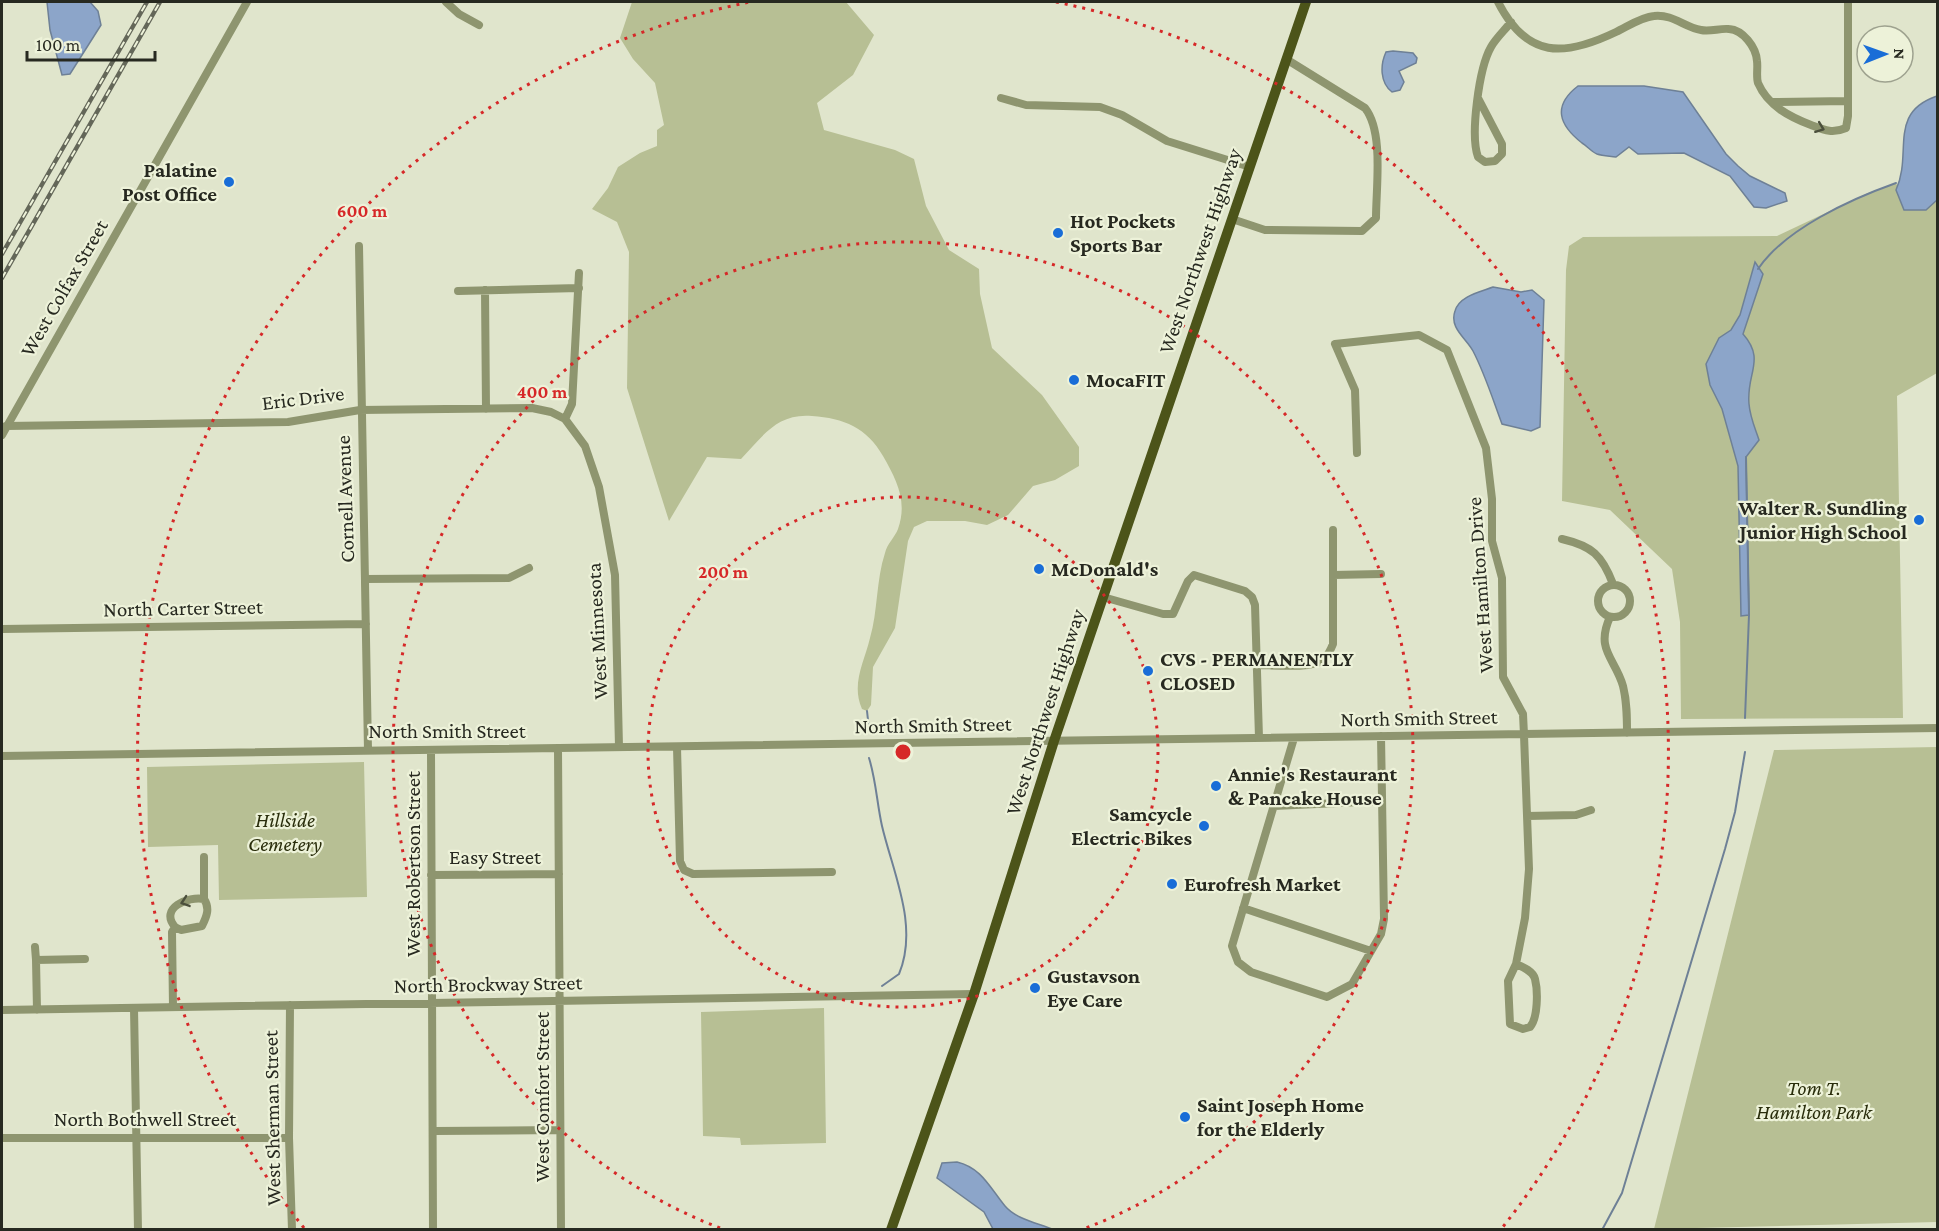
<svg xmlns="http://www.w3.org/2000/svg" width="1939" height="1231" viewBox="0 0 1939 1231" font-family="'Crimson Pro',serif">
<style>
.green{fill:#b7bf94}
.water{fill:#8ca5c9;stroke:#6e8096;stroke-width:1.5}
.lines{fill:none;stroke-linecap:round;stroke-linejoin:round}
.stream{stroke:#6e8096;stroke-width:2}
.minor{stroke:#8e956f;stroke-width:8}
.major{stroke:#4c5419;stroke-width:10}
.rail-casing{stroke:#646759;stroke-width:4.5}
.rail{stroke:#edf2d9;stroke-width:2;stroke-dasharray:7;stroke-linecap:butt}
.oneway{stroke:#4b4f3c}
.ring{fill:none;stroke:#d62828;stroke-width:3;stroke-dasharray:3 6}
.poi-dot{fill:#196dd7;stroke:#edf2d9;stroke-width:2}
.labels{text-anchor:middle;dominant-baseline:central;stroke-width:4.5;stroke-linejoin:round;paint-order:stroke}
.poi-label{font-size:21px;font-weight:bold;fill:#272920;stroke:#edf2d9;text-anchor:start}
.street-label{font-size:21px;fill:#272920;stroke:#edf2d9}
.park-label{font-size:21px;font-style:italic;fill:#292d0b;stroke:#edf2d9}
.centre{fill:#d62828;stroke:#edf2d9;stroke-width:3}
.ring-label{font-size:18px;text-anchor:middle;font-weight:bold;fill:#d62828;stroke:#edf2d9;stroke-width:4.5;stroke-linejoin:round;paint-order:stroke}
</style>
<rect width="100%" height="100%" fill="#e0e5cc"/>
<path class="green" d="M632,2H846L874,35L853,75L817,103L824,130L895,150L914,159L926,206L949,250L979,269L980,294L992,348L1042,395L1079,447V466L1055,480L1033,486L1008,515L987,525L965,521H927L914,527L908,541L895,628L873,667L871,705L867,711L862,709C851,684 864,663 870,638C878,611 876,580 885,553C887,544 895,537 898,529C908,501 896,479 883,456C867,428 844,418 812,416C777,413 763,436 741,459L707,457L669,521L627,388L629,252L617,222L592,209L608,188L618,167L640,153L657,146V130L664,125L655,83L633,59L620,38Z
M1896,183L1901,194L1931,205L1937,200V373L1897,396L1903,718L1681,719L1680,622L1672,569L1610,510L1562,501L1566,270L1569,246L1583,237L1777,236L1868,193Z
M1937,747V1222L1654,1229L1774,750Z
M364,762L367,897L219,900L218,845L148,847L147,767Z
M824,1008L826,1143L741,1145L740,1138L703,1136L701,1012Z"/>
<path class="water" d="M47,2H90L98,11L101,25L70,74L62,75L50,30Z
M1393,51L1413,53L1417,58L1416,63L1399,71L1404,82L1400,90L1392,92C1380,83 1380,65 1386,52Z
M1578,86H1644L1683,92L1726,154L1738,166L1750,176L1785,193L1787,201L1766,208L1754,207L1730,176L1684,153L1638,154L1629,147L1616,157C1610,156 1603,156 1597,154C1592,152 1587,146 1582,143C1559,125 1552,106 1578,86Z
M1937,96V200L1926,210H1904L1896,190C1913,153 1887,113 1937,96Z
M1755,262L1763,274L1743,334C1766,360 1746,373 1749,404C1750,417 1755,428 1759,440L1746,457L1749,615L1741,616L1738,466L1722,409L1710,385L1706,364L1719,338L1731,330L1740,315Z
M1493,287L1521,292L1532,290L1544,300L1540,427L1531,431L1502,424C1493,400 1485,374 1473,351C1466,338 1449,328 1455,311C1459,296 1480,292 1493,287Z
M957,1162C982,1168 990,1188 1005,1206C1016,1219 1037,1223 1052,1229H993L984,1212L937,1178L942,1163Z"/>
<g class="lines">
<path class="stream" d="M1758,269C1785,229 1851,199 1896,183
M867,711L869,729
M1745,718L1749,615L1746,457
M869,758C876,780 877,804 882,826C893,873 919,926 899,974L882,986
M1602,1230L1622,1193L1725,849L1735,812L1745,752"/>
<path class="minor" d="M446,2L459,14L479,25
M1498,2C1527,59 1564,57 1616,32C1627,27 1641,17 1654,16C1673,14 1684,27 1701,30C1710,32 1720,28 1729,29C1743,30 1756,47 1757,61C1758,68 1756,77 1758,83C1768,106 1790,117 1811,125C1824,130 1832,134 1846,128L1848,116V2
M1001,98L1026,105L1100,107L1122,115L1167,141L1250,167
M1478,98L1502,144V154L1495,161L1485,162L1478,157C1470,135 1479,68 1491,47C1496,38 1505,30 1511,22
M1772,102L1848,101
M1232,219L1265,230L1362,231L1376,218C1376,187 1384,132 1365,108L1286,59
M359,246L368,750
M579,273L572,404L565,419L585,446L599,487L615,575L619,747
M485,290L486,409
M458,291L579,288
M6,426L288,422L360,410L532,408L551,412L565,419
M2,435L247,2
M1357,453L1355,390L1335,344L1419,335L1447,350L1486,448L1492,499V541L1502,578L1503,677L1523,714L1524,735L1529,869L1525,918L1516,964L1508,981L1510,1024L1523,1029L1530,1027C1538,1018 1538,991 1535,979C1533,971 1523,967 1516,964
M1562,539C1592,546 1602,555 1613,584
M1333,575L1381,574
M365,579L509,578L529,568
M1598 601a16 16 0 1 1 32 0a16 16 0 1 1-32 0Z
M1103,597L1163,614H1173L1188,581L1194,575L1245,591L1252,597L1255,605L1259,738
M1610,617C1595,650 1615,658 1623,686C1627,702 1627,717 1627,733
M2,629L366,624
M1257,665C1273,665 1311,669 1323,660C1328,656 1331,649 1333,644V530
M1294,738L1232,946L1238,962L1251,972L1327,997L1352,984L1381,934L1384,919L1381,736
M677,747L680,861L684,870L693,874L832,872
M558,748L561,1230
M431,750L433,1230
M2,756L1938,728
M1274,806L1382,801
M1527,816L1576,815L1591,810
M204,857V899
M431,875L559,874
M1243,908L1371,951
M35,947L36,960
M290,1005L289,1138L292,1230
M173,1007L172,932L175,927C159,908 188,896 204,899C210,908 207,916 202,926L181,930L175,927
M134,1008L138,1230
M2,1010L974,994
M37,1010L36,960L85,959
M434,1131L560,1130
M2,1138H289"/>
<path class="major" d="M891,1230L974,994L1054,741L1306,2"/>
<g class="rail-casing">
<path id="rail" d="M2,254L147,2
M2,278L160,2"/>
</g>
<use href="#rail" class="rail"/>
</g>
<defs><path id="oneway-chevron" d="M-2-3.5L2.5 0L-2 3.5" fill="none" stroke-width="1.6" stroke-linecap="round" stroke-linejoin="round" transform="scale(1.5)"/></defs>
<g class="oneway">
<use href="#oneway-chevron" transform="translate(1820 128) rotate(21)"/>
<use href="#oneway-chevron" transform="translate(185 902) rotate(161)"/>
</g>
<g class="ring">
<circle cx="903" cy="752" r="255"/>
<path d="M720 1228A510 510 0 1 1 1086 1228"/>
<path d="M304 1228A765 765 0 0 1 750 2M1056 2A765 765 0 0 1 1502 1228"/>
</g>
<g class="poi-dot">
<circle cx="229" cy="182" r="6"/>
<circle cx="1058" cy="233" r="6"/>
<circle cx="1074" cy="380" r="6"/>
<circle cx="1919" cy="520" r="6"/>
<circle cx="1039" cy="569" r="6"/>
<circle cx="1148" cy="671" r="6"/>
<circle cx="1216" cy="786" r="6"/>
<circle cx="1204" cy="826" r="6"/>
<circle cx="1172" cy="884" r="6"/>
<circle cx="1035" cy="988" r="6"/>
<circle cx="1185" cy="1117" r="6"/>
</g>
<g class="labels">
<g class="poi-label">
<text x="217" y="170" text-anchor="end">Palatine<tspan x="217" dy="24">Post Office</tspan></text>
<text x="1070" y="221">Hot Pockets<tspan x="1070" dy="24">Sports Bar</tspan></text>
<text x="1086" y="380">MocaFIT</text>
<text x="1907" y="508" text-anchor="end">Walter R. Sundling<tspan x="1907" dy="24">Junior High School</tspan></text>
<text x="1051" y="569">McDonald's</text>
<text x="1160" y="659">CVS - PERMANENTLY<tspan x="1160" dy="24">CLOSED</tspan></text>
<text x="1228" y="774">Annie's Restaurant<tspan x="1228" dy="24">&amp; Pancake House</tspan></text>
<text x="1192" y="814" text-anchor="end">Samcycle<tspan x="1192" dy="24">Electric Bikes</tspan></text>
<text x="1184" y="884">Eurofresh Market</text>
<text x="1047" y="976">Gustavson<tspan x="1047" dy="24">Eye Care</tspan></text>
<text x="1197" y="1105">Saint Joseph Home<tspan x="1197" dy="24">for the Elderly</tspan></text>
</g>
<g class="street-label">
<text transform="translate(1200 251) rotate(-71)">West Northwest Highway</text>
<text transform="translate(64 288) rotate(-60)">West Colfax Street</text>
<text transform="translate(303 398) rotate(-7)">Eric Drive</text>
<text transform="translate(345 499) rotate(-92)">Cornell Avenue</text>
<text transform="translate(1480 585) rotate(-94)">West Hamilton Drive</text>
<text transform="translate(183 608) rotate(-1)">North Carter Street</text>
<text transform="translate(597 631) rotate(-93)">West Minnesota</text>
<text transform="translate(1045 712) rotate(-72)">West Northwest Highway</text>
<text transform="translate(1419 718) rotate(-1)">North Smith Street</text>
<text transform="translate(933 725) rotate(-1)">North Smith Street</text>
<text x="447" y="731">North Smith Street</text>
<text x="495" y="857">Easy Street</text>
<text transform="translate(413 864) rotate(-90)">West Robertson Street</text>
<text transform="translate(488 984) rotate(-1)">North Brockway Street</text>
<text transform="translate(542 1097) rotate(-90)">West Comfort Street</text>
<text transform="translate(272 1118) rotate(-91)">West Sherman Street</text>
<text x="145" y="1119">North Bothwell Street</text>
</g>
<g class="park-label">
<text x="285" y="820">Hillside<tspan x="285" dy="24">Cemetery</tspan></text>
<text x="1814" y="1088">Tom T.<tspan x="1814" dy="24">Hamilton Park</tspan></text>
</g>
</g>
<circle cx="903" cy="752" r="9" class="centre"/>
<g class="ring-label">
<text x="362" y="217">600 m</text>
<text x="542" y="398">400 m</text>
<text x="723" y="578">200 m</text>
</g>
<rect width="1939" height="1231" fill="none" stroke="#272920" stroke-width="6"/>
<g transform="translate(1885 54) rotate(89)"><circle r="28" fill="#edf2d9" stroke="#9ea28f" stroke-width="1.5"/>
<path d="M0-4.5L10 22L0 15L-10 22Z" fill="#196dd7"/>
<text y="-9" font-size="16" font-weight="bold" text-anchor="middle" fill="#272920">N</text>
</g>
<path d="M27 51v9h128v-9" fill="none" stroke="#272920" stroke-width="3"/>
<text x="36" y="51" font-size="18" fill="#272920" stroke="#edf2d9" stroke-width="4.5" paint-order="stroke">100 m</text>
</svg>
